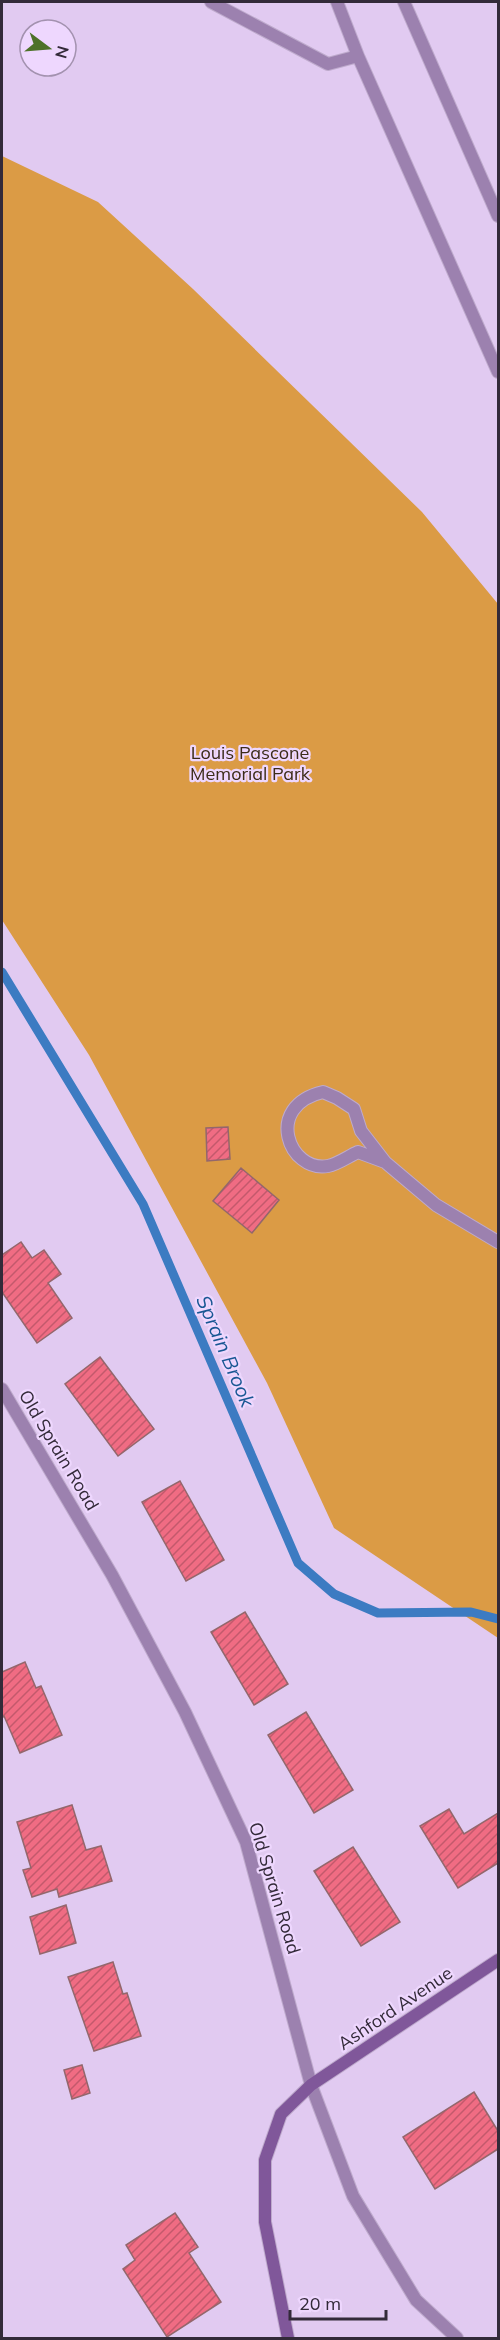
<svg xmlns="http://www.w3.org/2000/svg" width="500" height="2340" viewBox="0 0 500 2340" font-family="Mulish,sans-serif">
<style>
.green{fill:#db9b45}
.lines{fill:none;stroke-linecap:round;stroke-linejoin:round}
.stream{stroke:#3c7bc2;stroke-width:9}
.building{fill:url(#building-hatch);stroke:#93676c;stroke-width:1.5}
.service-casing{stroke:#beaacc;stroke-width:14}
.minor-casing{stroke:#beaacc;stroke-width:14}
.tertiary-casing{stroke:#beaacc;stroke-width:14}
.secondary-casing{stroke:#beaacc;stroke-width:14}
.service{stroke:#9c81af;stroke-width:12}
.minor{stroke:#9c81af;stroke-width:12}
.tertiary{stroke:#9c81af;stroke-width:12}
.secondary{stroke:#80579a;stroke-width:12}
.labels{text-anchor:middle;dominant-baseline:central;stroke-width:4.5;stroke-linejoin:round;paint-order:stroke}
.park-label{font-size:18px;fill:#3b2b18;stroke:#eed7fe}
.street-label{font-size:18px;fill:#332a39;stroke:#eed7fe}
.water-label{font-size:20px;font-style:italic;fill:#185793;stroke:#eed7fe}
</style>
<defs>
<pattern id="building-hatch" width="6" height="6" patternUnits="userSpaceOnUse" patternTransform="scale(1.5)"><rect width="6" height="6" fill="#f06c83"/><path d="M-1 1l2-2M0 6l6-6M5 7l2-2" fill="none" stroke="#c3596c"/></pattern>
</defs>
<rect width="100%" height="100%" fill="#e1caf1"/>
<path class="green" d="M2,156L98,202L193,289L422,512L498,604V1638L334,1528L267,1383L89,1055L2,920Z"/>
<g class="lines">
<path class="stream" d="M2,972L143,1204L298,1563L334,1594L378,1613L471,1612L498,1619"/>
</g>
<path class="building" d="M228,1127L230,1159L207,1161L206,1128Z
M241,1168L279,1200L252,1233L213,1201Z
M21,1242L32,1258L44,1250L61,1274L48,1283L72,1318L37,1343L2,1292V1255Z
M100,1357L154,1429L118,1456L65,1384Z
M180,1481L224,1560L186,1581L142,1502Z
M245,1612L288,1684L254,1705L211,1632Z
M25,1662L36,1688L41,1686L62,1735L20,1753L4,1716L2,1718V1672Z
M306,1712L353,1790L314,1813L268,1735Z
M72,1805L86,1850L101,1846L112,1881L59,1897L57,1889L32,1897L23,1870L31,1868L17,1822Z
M449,1809L464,1834L498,1813V1863L458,1888L420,1826Z
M353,1847L400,1922L361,1946L314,1871Z
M66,1905L76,1943L40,1954L30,1917Z
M113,1962L123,1994L127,1993L141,2036L94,2051L68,1977Z
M82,2065L90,2093L72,2099L64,2070Z
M474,2092L498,2131V2149L435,2189L403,2137Z
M175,2213L198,2247L189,2253L221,2302L167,2337L123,2269L135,2260L126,2245Z"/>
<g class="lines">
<g class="service-casing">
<path id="service" d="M211,2L328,64L358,56
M337,2L358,56L498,372
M404,2L498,216"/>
</g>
<g class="minor-casing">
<path id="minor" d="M323,1092L337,1098L354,1109L361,1131L385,1162L358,1152C349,1156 338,1164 328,1166C289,1173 263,1106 323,1092Z
M385,1162L436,1205L498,1242"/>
</g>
<g class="tertiary-casing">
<path id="tertiary" d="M2,1389L112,1575L185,1712L246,1842L311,2085L353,2196L416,2300L457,2338"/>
</g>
<g class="secondary-casing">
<path id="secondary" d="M288,2338L265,2222V2160L281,2114L311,2085L498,1960"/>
</g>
<use href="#service" class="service"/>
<use href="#minor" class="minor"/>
<use href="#tertiary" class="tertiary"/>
<use href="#secondary" class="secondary"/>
</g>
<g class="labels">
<g class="park-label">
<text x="250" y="752">Louis Pascone<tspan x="250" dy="21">Memorial Park</tspan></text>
</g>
<g class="street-label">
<text transform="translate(59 1450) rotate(59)">Old Sprain Road</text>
<text transform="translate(275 1888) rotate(73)">Old Sprain Road</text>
<text transform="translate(395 2008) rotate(-34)">Ashford Avenue</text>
</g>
<g class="water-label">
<text transform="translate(226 1351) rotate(67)">Sprain Brook</text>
</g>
</g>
<rect width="500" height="2340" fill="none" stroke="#332a39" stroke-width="6"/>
<g transform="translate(48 48) rotate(106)"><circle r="28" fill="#eed7fe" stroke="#a392af" stroke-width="1.5"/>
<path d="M0-4.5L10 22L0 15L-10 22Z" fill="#4d7129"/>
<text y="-9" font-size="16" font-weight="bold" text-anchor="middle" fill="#332a39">N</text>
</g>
<path d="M290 2310v9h96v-9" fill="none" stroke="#332a39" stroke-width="3"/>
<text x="299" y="2310" font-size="18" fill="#332a39" stroke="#eed7fe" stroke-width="4.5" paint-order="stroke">20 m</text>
</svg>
